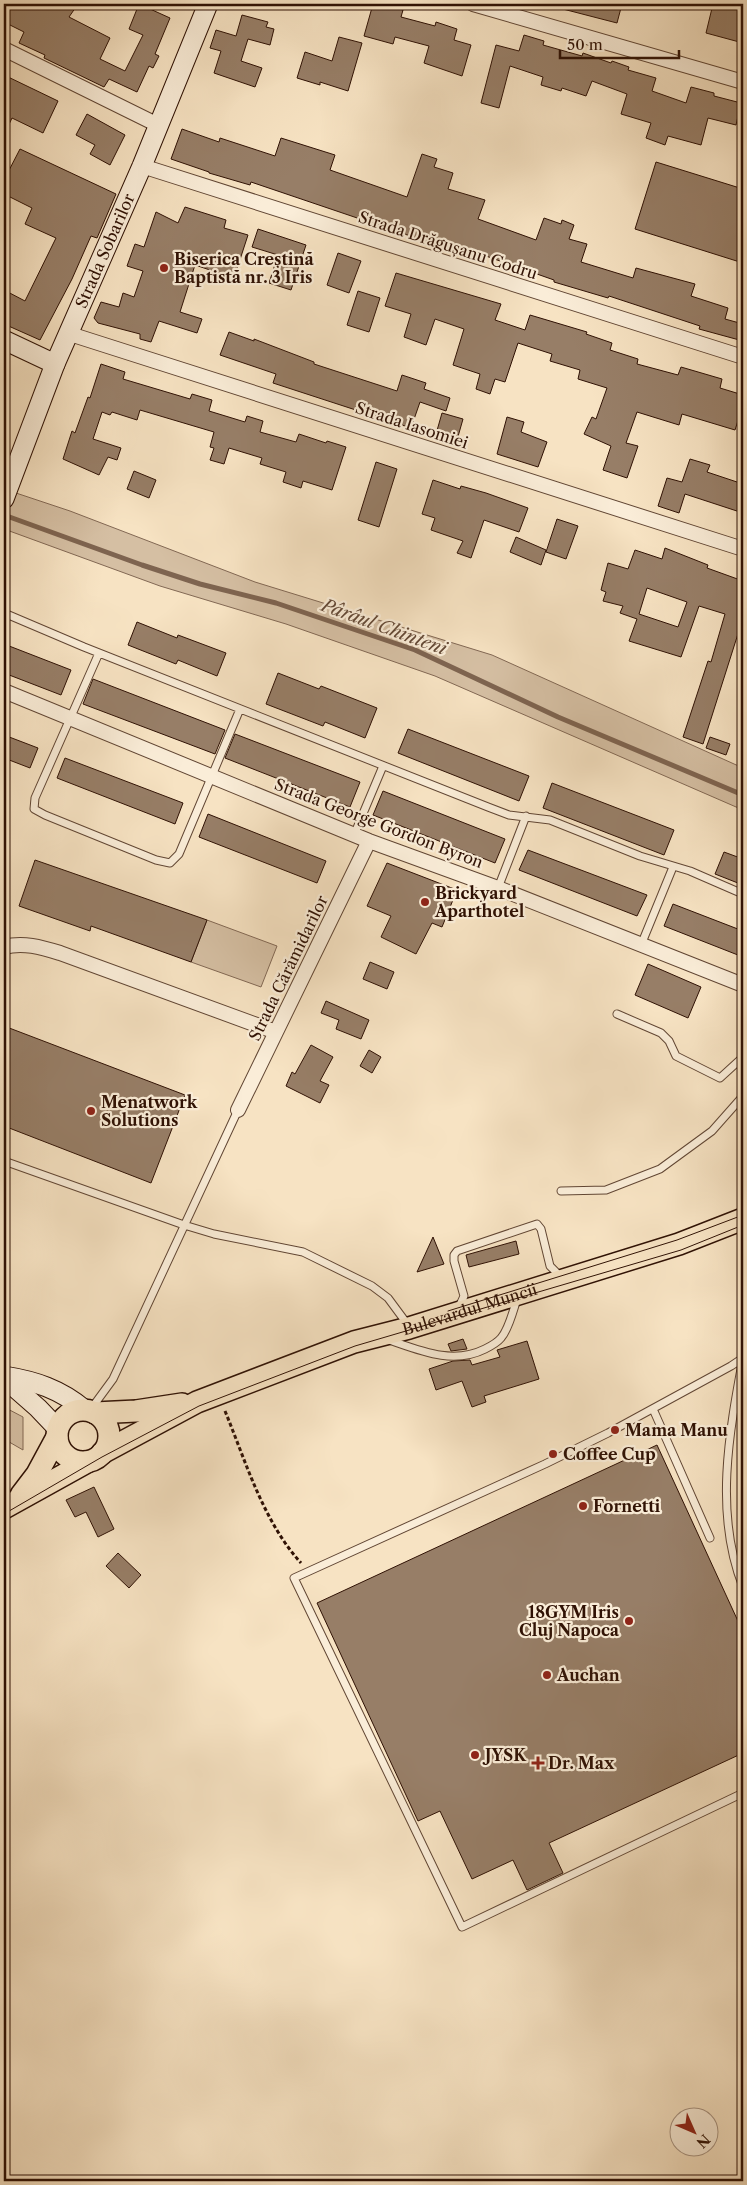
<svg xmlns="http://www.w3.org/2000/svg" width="747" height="2185" viewBox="0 0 747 2185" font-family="'Libre Caslon Text',serif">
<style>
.green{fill:#d5bfa3;stroke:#826854}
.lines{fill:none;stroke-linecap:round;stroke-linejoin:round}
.stream{stroke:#7e6450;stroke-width:5}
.building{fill:#977e67;stroke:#2f1104;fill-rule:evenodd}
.lane-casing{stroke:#614634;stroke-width:9}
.street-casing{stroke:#614634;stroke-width:16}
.secondary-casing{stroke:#2f1104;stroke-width:21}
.primary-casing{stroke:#2f1104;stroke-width:24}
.path{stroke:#2f1104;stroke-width:3;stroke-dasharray:4 2.5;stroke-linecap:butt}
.lane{stroke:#faedd8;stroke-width:7}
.street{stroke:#faedd8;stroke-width:14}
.secondary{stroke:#faedd8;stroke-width:19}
.primary{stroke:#f7e3c3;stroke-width:21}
.tram{stroke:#2f1104;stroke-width:1}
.poi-dot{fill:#8f2418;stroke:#faedd8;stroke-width:2}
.labels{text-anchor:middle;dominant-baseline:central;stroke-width:4.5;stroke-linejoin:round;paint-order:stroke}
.street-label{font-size:16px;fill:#2f1104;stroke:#faedd8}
.poi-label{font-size:16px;font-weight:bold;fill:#2f1104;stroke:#faedd8;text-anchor:start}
.water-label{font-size:18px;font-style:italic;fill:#644936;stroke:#faedd8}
</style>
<rect width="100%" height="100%" fill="#f7e3c3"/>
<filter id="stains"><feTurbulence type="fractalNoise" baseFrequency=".004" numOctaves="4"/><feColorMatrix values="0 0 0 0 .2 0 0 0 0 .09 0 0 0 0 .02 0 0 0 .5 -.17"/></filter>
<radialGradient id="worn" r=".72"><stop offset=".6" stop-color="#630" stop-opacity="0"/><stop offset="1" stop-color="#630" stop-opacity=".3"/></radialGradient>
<path class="green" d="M4,489L70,511L255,582L492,655L743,768V810L435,676L286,624L160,586L4,529Z
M207,920L277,946L261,987L191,962Z
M4,1407L23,1417V1450L4,1439Z"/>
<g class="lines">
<path class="stream" d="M4,515L142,565L200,584L276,603L415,650L558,717L743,795"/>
</g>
<path class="building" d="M4,4H78L69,17L110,38L100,59L125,71L143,35L129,29L139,4L170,18L155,54L159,56L153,68L149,66L137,92L109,79L104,87L44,58L45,55L19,43L24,32L4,22Z
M373,4H381L403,10L401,17L435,26L436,22L457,29L454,40L471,45L462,76L424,63L429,46L395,37L393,44L364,36Z
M560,4H622L617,23L559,8Z
M713,4H743V43L706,33Z
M242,15L268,22L266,27L274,29L270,45L248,39L241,61L262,68L255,87L214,73L221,51L210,48L216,30L236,36Z
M524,35L544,41L543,45L582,56L583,53L611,63L612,61L629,67L628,70L656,78L652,91L686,103L691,87L714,93V96L741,103L736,125L708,118L701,145L668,136L665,145L646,138L651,123L621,114L627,94L592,81L586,96L562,88L561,91L541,85L543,77L510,66L499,108L481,103L496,45L519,51Z
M339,37L362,43L348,91L320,82V85L297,78L305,52L332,61Z
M4,75L58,101L43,133L12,118L4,135Z
M87,114L125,135L110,165L90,154L95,145L76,135Z
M182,129L219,142L220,138L275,156L281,138L335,155L330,170L407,197L422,154L437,159L434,167L453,173L448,189L485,200L478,219L536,240L544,218L561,224L562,220L574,225L569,239L587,244L581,262L633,278L636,268L695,284L691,296L728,308L725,319L743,324V341L699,329L700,326L609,296L608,298L554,282V280L466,249V251L432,240L431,243L251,182L250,185L209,173V172L171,159Z
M20,149L116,194L97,238L91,236L72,279L40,340L4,324V290L25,301L56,238L25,224L32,208L4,194V180Z
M656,162L743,189V263L635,229Z
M185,207L226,220L224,228L248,235L234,278L195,265L180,312L202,319L197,333L159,321L151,342L140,339V334L98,323L94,318L101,302L119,307L123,293L134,297L143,271L127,266L135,244L144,247L156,212L178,223Z
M258,229L306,245L291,290L269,283L278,255L252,247Z
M338,253L361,261L349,293L327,285Z
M396,273L501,304L495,320L525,330L530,315L587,332L586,334L612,343L610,350L638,359L637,364L678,375L681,367L722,379L720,388L743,395V405L735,430L682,414L679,425L637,412L626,443L638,446L627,478L603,470L611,446L584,434L592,417L596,419L607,388L578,379L580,370L550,361L552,354L518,343L505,382L495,379L490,394L476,389L480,374L453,365L464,329L435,319L426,345L404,337L411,314L385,306Z
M358,291L380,298L369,332L347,325Z
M229,332L254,341V339L314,362V364L397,391L402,375L426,383L424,389L450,398L446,411L420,402L411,428L273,383L276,374L220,355Z
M101,364L125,372L123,379L190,399L192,394L212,400L209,411L245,422L247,416L263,421L260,432L296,442L299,434L326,443L327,441L346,447L332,490L303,481L301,488L283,482L286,472L260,464L262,458L229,448L224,464L210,460L214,448L210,447L214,432L140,410L137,420L112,412L110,415L102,412L93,439L121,448L117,460L108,457L99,475L63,459L72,431L75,433L88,397L90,398Z
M442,413L463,419L457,440L436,434Z
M507,417L524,422L521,432L547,442L538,467L497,454Z
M690,459L710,465L707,472L743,484V513L685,494L679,513L658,506L667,478L682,482Z
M376,462L397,469L379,527L358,520Z
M134,471L156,480L149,498L127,489Z
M433,480L460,489L461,486L486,493L528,508L519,532L484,520L471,558L457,553L463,541L431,530L435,518L422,514Z
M557,519L578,526L566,559L546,552Z
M516,537L546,550L541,565L510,552Z
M665,548L708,565L707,568L743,581V618L703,744L683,737L708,661L711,662L725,614L699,606L681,657L629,641L637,619L620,613L623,606L603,601L606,592L601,590L608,563L628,569L635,550L662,559ZM647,588L687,602L678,627L639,614Z
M137,622L177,638L178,635L226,653L217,676L178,660L176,664L128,645Z
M4,644L71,670L61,695L4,673Z
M278,673L319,689L321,686L377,708L365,738L325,722L323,726L266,704Z
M93,679L225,730L215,754L83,704Z
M408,729L529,776L519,801L398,753Z
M235,734L360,782L350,807L225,758Z
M4,735L38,748L30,768L4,758Z
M710,737L730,744L726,755L706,748Z
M65,758L183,803L175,824L57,778Z
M552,783L674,830L664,855L543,808Z
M383,791L505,839L495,863L373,815Z
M208,814L326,861L317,883L199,837Z
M528,850L647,895L637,916L519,870Z
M724,852L743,859V885L715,874Z
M35,860L207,920L191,962L91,926L90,931L19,906Z
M387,863L457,890L442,927L432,923L416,954L381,937L391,916L367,906Z
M673,904L743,931V957L664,926Z
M370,962L394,972L387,989L363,979Z
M648,964L701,987L688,1018L635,995Z
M326,1001L369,1020L361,1039L336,1029L339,1020L321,1013Z
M4,1026L185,1095L151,1183L4,1126Z
M311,1045L333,1057L320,1081L329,1085L320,1103L286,1086L292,1072L295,1074Z
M369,1050L381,1057L372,1073L360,1066Z
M433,1237L444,1264L417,1272Z
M516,1241L519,1254L469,1267L466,1255Z
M463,1339L467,1349L451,1351L448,1344Z
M527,1341L539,1379L484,1396L486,1402L472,1407L462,1381L436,1390L429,1369L453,1361L470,1360L472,1365L500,1357L497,1350Z
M657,1445L743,1632V1753L549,1843L563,1873L527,1890L513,1860L472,1879L440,1811L418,1821L317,1603Z
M94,1487L114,1529L98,1537L86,1512L75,1517L66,1500Z
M118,1553L141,1575L129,1588L106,1566Z"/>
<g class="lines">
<g class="lane-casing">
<path id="lane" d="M4,613L84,647L488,807L509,815L550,820L640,856L690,871L743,894
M99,653L35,798L34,809L45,815L156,860L170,863L179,854L240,709
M354,835L383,766
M498,888L526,816
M641,945L673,867
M617,1014L661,1033L669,1041L676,1056L720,1078L743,1057
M4,1161L184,1225L214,1234L303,1252L372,1286L388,1298L408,1325
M561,1191L606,1190L660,1169L712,1131L743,1096
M459,1307L464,1296L454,1261V1255L457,1251L537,1224L541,1229L550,1266L561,1277
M389,1340C421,1351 453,1365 485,1349C491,1346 497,1343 501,1338C509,1329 513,1311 517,1299
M743,1358L731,1366L608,1433L545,1464L294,1578L462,1927L743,1793
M743,1358C729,1433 714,1514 743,1587
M91,1409L113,1379L238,1110
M653,1409L710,1538"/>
</g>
<g class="street-casing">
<path id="street" d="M473,4L743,82
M4,49L158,125
M142,166L743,357
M70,334L743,549
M4,691L369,841L498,888L743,985
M4,947C23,942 41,947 60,953L276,1032
M238,1110L369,841"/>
</g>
<g class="secondary-casing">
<g id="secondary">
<path d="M4,340L55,364"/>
<path id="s1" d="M4,499L55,364L142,166L208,4"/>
<path d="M4,1376C35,1381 60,1389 85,1410"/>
<path d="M4,1378L38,1408L58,1429"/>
</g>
</g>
<g class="primary-casing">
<g id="primary">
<circle cx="83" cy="1436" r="26"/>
<path d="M95,1413L136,1411L182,1404"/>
<path id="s2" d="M102,1453L197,1402L354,1342L409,1328L679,1244L743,1219"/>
<path d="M21,1495L37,1474L57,1437"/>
<path d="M4,1508L87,1462"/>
</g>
</g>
<path class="path" d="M225,1411C246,1462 263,1521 301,1563"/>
<use href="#lane" class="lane"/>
<use href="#street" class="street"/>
<use href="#secondary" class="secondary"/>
<use href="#primary" class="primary"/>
<path class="tram" d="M448,1311L677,1240L743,1215
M4,1514L102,1457L199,1406L355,1346L681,1250L743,1225"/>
</g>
<g class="poi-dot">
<circle cx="164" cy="268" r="5"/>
<circle cx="425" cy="902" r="5"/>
<circle cx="91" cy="1111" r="5"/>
<circle cx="615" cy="1430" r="5"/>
<circle cx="553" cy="1454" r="5"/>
<circle cx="583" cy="1506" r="5"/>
<circle cx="629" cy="1621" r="5"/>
<circle cx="547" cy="1675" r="5"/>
<circle cx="475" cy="1755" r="5"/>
<path d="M535.5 1755.5h5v5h5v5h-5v5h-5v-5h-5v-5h5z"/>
</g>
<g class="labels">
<g class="street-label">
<text transform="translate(448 245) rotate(18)">Strada Drăgușanu Codru</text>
<text stroke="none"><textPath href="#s1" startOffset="268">Strada Sobarilor</textPath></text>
<text transform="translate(412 425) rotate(18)">Strada Iasomiei</text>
<text transform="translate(379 823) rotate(21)">Strada George Gordon Byron</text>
<text transform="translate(288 968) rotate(-64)">Strada Cărămidarilor</text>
<text stroke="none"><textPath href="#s2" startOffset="396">Bulevardul Muncii</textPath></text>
</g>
<g class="poi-label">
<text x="174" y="259">Biserica Creștină<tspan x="174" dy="18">Baptistă nr. 3 Iris</tspan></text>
<text x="435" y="893">Brickyard<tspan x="435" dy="18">Aparthotel</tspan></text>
<text x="101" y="1102">Menatwork<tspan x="101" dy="18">Solutions</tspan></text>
<text x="625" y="1430">Mama Manu</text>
<text x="563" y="1454">Coffee Cup</text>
<text x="593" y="1506">Fornetti</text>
<text x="619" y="1612" text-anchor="end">18GYM Iris<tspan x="619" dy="18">Cluj Napoca</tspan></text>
<text x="557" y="1675">Auchan</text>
<text x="485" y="1755">JYSK</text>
<text x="548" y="1763">Dr. Max</text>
</g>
<g class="water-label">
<text transform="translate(384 627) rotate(20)">Pârâul Chinteni</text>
</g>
</g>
<rect width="747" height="2185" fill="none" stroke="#f7e3c3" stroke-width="20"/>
<rect x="5" y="5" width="737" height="2175" fill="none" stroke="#2f1104" stroke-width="2.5"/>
<rect x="10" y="10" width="727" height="2165" fill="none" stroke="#2f1104"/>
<g transform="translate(694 2132) rotate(135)"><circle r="24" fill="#faedd8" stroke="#a99583"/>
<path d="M0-4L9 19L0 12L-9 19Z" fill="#8f2418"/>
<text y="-8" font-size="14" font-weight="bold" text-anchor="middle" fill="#2f1104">N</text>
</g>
<path d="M560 50v8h119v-8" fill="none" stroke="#2f1104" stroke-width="2.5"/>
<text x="567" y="50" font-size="15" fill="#2f1104" stroke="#faedd8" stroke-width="4" paint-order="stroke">50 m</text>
<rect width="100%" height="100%" filter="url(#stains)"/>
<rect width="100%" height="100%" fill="url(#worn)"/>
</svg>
